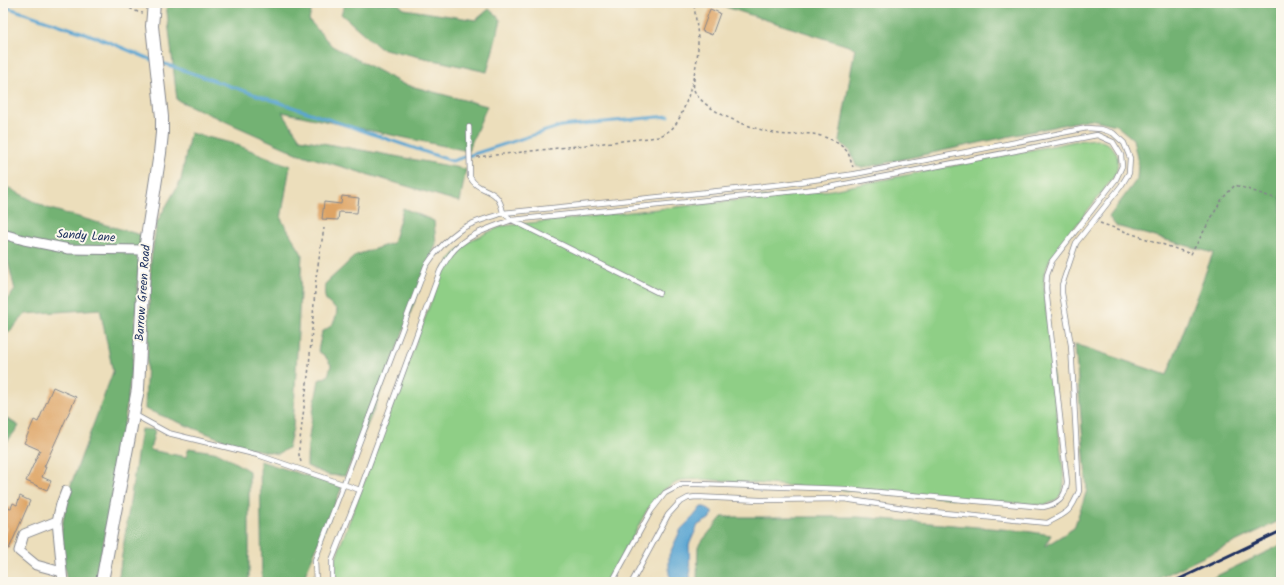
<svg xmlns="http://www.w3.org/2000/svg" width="1284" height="585" viewBox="0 0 1284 585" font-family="Kalam,sans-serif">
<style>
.green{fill:#8fcf86;stroke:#557f72}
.forest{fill:#73b273;stroke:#477068}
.water{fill:#5aa5d2;stroke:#3a6a98}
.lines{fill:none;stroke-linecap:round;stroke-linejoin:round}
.stream{stroke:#5aa5d2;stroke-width:3}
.building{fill:#dea465}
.service-casing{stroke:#84868c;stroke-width:6}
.minor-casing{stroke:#84868c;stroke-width:11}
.tertiary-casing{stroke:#84868c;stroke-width:14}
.path{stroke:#84868c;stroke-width:1.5;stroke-dasharray:3 3;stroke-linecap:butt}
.service{stroke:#fff;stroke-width:4.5}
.minor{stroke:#fff;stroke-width:9}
.tertiary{stroke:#fff;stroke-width:12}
.rail{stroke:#1b2f5e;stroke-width:3}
.labels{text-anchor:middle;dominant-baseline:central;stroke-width:4;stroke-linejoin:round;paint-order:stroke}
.street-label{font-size:12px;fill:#1b2f5e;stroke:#fbf7ec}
</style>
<rect width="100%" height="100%" fill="#fbf7ec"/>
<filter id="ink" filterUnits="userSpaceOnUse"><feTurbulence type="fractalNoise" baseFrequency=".025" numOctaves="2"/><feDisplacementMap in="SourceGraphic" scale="8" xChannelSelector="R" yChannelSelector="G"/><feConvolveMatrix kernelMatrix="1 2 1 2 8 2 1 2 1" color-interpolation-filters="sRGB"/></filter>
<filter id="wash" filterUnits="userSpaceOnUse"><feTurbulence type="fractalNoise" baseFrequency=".012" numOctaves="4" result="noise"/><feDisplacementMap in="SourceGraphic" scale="16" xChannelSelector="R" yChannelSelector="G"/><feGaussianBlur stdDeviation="0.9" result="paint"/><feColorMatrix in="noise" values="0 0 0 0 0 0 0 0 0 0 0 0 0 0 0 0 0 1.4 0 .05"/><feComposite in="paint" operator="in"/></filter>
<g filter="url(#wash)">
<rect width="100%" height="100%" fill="#ecdebb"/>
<path class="green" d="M1097,139C1117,147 1120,153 1116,174L1050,259L1044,274V290L1064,482C1062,497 1057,502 1043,505L701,479L681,480L663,490L647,510L608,582H337L334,577L335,560L442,272L453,255L469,241L502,226L832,190L1076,141Z"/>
<path class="forest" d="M166,3H313L309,20L332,46L403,84L487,106L468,151L282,112L300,139L466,169L460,202L299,154L177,100Z
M346,3H397L404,9L476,20L489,9L501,20L487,72L380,48L341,14Z
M713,3H1281V520L1151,582H697L698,546L722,517H858L1025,531L1051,535L1044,547L1074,528L1087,490L1075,344L1167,375L1213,253L1116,226L1109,217L1137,179L1138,163L1133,139L1116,125L1090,119L862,168L856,166L851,152L839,141L855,48Z
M190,133L232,143L290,166L281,219L302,254L293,428L288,448L278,454L239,446L145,409L151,260L157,222L181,180Z
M3,185L47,208L141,235L133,360L119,460L96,582H67L60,542L67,495L113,372L100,309L26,314L3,338V305L15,290L6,253L3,252Z
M403,208L434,221L436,244L374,410L345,476L328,475L307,466C307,437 314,408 319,380L328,376L331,365L325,356L318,351L322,332C333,325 336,322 337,309C324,301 324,299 325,284L356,255L393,243Z
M3,416L19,426L3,447Z
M141,429L155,430L150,450L186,457L189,448L219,453L249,471V582H118Z
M260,461L342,487L302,582H262Z
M1281,545V582H1204Z"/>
<path class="water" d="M701,507H705L713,513L709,519L698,525L689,545L690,576L691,582H673L669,574V555L681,529L694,516Z"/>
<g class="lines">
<path class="stream" d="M3,6L99,38L152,60
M159,62L452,161L561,126L669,116"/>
</g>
<g id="blocks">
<path class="building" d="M710,9L720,13L712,35L702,31Z
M342,196L359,198L357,213L339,212L338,220L322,219L324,202L341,204Z
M53,387L76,397L44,467H46L42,477L51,481L47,490L26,481L40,450L24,443L34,420L38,422Z
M20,496L30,501L9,549L3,546V539L7,528L3,526V521L5,516L3,515V506L11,508L13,503L17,505Z"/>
</g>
</g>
<g filter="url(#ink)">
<use href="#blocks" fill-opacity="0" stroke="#84868c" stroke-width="1"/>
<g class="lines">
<g class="service-casing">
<path id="service" d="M469,127L470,177C479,195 498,184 503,213L512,220L659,293
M135,415L168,433L258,455L360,490
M316,582L315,560L426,266C435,252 446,240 460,230C471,222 490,218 503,213L785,184L855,174L1087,128L1101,129L1113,133L1124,143L1130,158L1129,173L1121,186L1076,243L1062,285V293L1071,345L1079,491C1071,512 1067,513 1047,523L924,511L844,499L760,500L696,497L688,498L679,503L668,515L632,582
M333,582L332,580V560L360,490L440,271C443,266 446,260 450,255C464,235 490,228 512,220L825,188L1097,135L1113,142L1121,155L1122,166L1116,179L1052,261L1047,275L1046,288L1067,482C1065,499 1058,504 1043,507L845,489L699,484H682L665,493L651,511L612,582"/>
</g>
<g class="minor-casing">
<path id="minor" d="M3,234L24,240L69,249L145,250
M57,521L24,534L19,551L36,565L62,572
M63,582L57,521L61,504L66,491"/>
</g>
<g class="tertiary-casing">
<path id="tertiary" d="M103,582V576L138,389L145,250L160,153L162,133V117L152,26L154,3"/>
</g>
<path class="path" d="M129,3V8L138,12L143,13
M1279,3L1281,16
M694,78C694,82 693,87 694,90C704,113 756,130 779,134C791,136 802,133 813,134C825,136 842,143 848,153C850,157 851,163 853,167
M477,157L658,137C664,134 671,131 675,125C687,110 699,62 698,43C698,30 695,16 694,3
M1100,223L1191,254L1222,199L1235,185L1274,198H1281
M301,462L299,455V448L309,367L316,278L324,228"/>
<use href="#service" class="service"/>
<use href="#minor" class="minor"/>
<use href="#tertiary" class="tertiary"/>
<path class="rail" d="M1173,582L1281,531"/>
</g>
</g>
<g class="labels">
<g class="street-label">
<text transform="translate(86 236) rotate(4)">Sandy Lane</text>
<text transform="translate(143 293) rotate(-86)">Barrow Green Road</text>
</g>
</g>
<rect width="1284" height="585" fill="none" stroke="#fbf7ec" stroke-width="16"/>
</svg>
